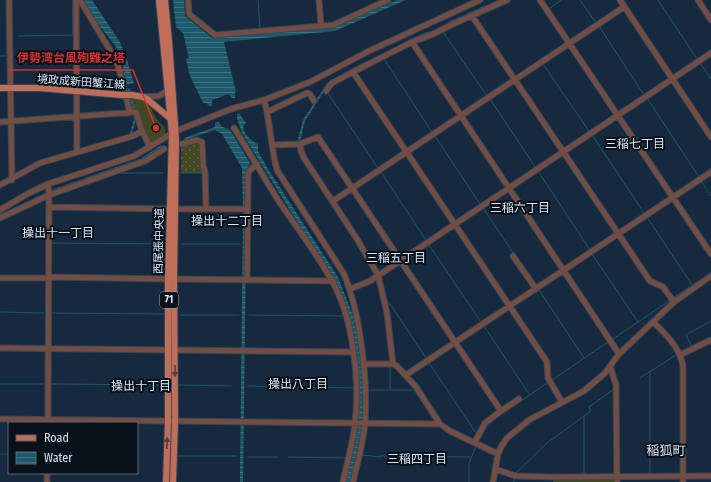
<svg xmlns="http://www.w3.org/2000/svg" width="711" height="482" viewBox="0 0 711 482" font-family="'Fira Sans Condensed','Noto Sans JP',sans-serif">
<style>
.grass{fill:url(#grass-dots)}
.park{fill:#444820}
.water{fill:url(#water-rules)}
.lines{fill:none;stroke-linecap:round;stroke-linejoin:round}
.stream{stroke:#1c5a6a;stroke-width:1}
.minor-casing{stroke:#35475b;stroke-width:7}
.major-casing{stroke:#35475b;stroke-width:8}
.minor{stroke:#744d42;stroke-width:5}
.major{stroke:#bf6e5a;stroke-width:6}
.major-bridge-casing{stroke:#35475b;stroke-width:8;stroke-linecap:butt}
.major-bridge{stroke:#bf6e5a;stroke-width:6}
.oneway{fill:#5b3b37}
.labels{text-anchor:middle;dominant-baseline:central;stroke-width:4;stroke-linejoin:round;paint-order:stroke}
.shield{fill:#09121b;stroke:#9ba6b3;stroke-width:1}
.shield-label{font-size:10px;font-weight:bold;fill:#dae6f4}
.street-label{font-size:11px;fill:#dae6f4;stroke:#09121b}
.neighbourhood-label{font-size:12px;fill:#dae6f4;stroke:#09121b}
.quarter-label{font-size:13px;fill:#dae6f4;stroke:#09121b}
.leader{fill:none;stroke:#d63232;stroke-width:1.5}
.callout-dot{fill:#d63232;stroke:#09121b;stroke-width:1.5}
.callout-label{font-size:12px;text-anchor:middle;font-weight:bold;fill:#d63232;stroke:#09121b;stroke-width:4;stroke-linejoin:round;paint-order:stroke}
</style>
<defs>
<pattern id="grass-dots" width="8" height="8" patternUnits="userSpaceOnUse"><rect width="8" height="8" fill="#444820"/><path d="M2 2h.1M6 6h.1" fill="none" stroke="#5e6241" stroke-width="1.8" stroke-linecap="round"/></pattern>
<pattern id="water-rules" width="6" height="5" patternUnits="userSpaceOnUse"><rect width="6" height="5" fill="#1c5a6a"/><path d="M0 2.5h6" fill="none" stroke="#3c7280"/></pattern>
</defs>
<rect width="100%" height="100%" fill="#16293e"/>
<path class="grass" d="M194,142L200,143L204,173H181V146Z"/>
<path class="park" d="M131,98C159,102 147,114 165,127V134L151,144L133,110Z
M554,479H613L614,482H553Z"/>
<path class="water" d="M83,0H92L120,42L127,60L134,83L126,85C123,75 125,65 120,55C115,43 104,32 96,21C91,15 88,7 83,0Z
M173,0H184L185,16L212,38L332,28L397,0H406L335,31L224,42L236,92H235V98H232L229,94L212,100V106L210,107L206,103H203L190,76L186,59L189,58L183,33L176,27Z
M498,0H503L328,85L305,121L300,142L297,143L303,120L327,83L353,68L424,33C433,31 443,27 450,21Z
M130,88L136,119L132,134L40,162L22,170L37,162L130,134L134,119L127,89Z
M239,113L246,123L243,126C244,134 251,141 258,144V151L268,169L338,277L353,316L355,327H356L363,382V426L350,482H344L358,421L351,330L333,279L242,133L237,119V114Z
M219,122L221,126L230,130L250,163V165L247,168L243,482H240L243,207L242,168L222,134L215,130L185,140L184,138L215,127V123Z
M161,145L163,147L143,160L0,217V215L51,190L142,158Z
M45,351H46L44,418Z"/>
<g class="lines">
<path class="stream" d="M73,0V33
M258,0L260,29
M580,0L596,23
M658,0L697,59
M549,9L561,0
M599,26L644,95
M443,32L487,96
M18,36L73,35
M0,56H7
M384,59L432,132
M700,63L711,79
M543,64L589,131
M327,92L378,168
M647,98L699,177
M490,99L536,168
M592,135L644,213
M435,136L480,204
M538,171L590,250
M381,172L426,240
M120,173H163
M181,173H202
M701,181L711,196
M483,208L514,254
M647,217L692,285
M52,243L164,244
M181,244H240
M429,245L481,322
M592,254L638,322
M539,290L584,358
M674,297L711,273
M387,301H388L426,358
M0,312L44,313
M51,313L163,314
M180,315H239
M249,315L343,316
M484,326L529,394
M613,339L669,301
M692,347L686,335L711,321
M429,363L476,433
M390,367V389
M650,371V473
M640,378L676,355
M552,380L608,342
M0,384H43
M51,384L163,385
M179,385L231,386
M248,386L353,388
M369,390H414
M521,401L547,383
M499,415L510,408
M478,442L487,425
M0,454H9
M361,455L381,457V456L471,457
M178,456H236
M248,457H278
M288,457L345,458
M515,474L547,443L591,411L589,407L614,389
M584,474V417
M469,482V463L476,446
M514,482V477"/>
<g class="minor-casing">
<path id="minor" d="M9,0L12,180
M76,0L77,152
M80,0L114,57L119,69L130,113
M188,0L189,14L215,35L333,25L388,0
M319,0L321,26
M540,0L711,254
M620,0L711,137
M698,0L711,20
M472,16L650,281L663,287L674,302
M412,42L619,354
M353,72L547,362L548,378L562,402
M326,91L332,83L353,72L412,42L431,35L451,25L507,0
M143,97L159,96L167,91
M264,100L267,112L274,157L277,170L344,274C360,313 368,379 365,422C364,440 357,464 353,482
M267,112L307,93L310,94L314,101
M0,122L136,112L142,131L150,147
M234,128C250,153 264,178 280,203C298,229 317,254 332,281C353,317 360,381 355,423C353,443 347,463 343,482
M182,144L197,140L202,142L203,165L205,172L206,208
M300,144L301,151L304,158L357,239L378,275L387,313L393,364L397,366L416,387L440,424L450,431L498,454
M272,145L300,144L318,137L501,411L485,423L475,442
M48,184L49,195L48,422
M0,185L40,163L133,136L142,131
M333,201L624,7
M49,207L170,209
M176,209H248
M0,210L29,193L48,184L134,156L176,131L231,109L264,100L310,82L369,51L480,0
M0,218L49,195L145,161L164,149
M513,256L536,289
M48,277L168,279
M0,278H48
M174,279L333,281
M247,280L248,174L249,171L257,164
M350,289L370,281L711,53
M653,322C666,334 680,348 683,366V482
M0,348L169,350
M175,350L353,352
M680,355L711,340
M363,364H393
M610,366L616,385L617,482
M406,375L711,172
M501,411L519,399
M0,419L440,424
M495,469L516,476L551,477L711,476
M47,482V473
M493,482L498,454L501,447L507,438L529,420L584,391L605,373L619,354L674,302L711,276"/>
</g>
<g class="major-casing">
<path id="major" d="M159,0L172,134L168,279V422L166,482
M165,0L169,41L176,140L174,279L175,422L173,482
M0,88H40L122,95
M132,95L143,97L147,99L172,120"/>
</g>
<use href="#minor" class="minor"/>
<use href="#major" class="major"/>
<g class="major-bridge-casing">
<path id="major-bridge" d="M122,95H132"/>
</g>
<use href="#major-bridge" class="major-bridge"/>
</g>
<defs><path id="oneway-solid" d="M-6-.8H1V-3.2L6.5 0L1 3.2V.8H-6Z"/></defs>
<g class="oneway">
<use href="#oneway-solid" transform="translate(175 371) rotate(90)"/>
<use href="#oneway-solid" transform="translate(167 443) rotate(-88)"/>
</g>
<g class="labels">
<rect class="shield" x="160" y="292" width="18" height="16" rx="3"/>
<g class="shield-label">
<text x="169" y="300">71</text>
</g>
<g class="street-label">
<text transform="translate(81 82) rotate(4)">境政成新田蟹江線</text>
<text transform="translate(159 241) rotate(-89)">西尾張中央道</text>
</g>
<g class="neighbourhood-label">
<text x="635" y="144">三稲七丁目</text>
<text x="520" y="208">三稲六丁目</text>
<text x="227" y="221">操出十二丁目</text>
<text x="58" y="233">操出十一丁目</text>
<text x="396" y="258">三稲五丁目</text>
<text x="298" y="384">操出八丁目</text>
<text x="141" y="386">操出十丁目</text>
<text x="417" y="459">三稲四丁目</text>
</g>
<g class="quarter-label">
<text x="666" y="450">稲狐町</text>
</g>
</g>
<path class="leader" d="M156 128L133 70H9"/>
<circle class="callout-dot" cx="156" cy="128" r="4"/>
<g class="callout-label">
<text x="71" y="62">伊勢湾台風殉難之塔</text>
</g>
<rect x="8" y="422" width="130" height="52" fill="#09121b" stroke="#5d6772"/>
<rect x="16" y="435" width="20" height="6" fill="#bf6e5a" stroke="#5d6772"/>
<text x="44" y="442" font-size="12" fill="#dae6f4">Road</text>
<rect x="16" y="452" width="20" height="12" fill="url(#water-rules)" stroke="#5d6772"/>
<text x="44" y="462" font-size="12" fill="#dae6f4">Water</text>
</svg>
